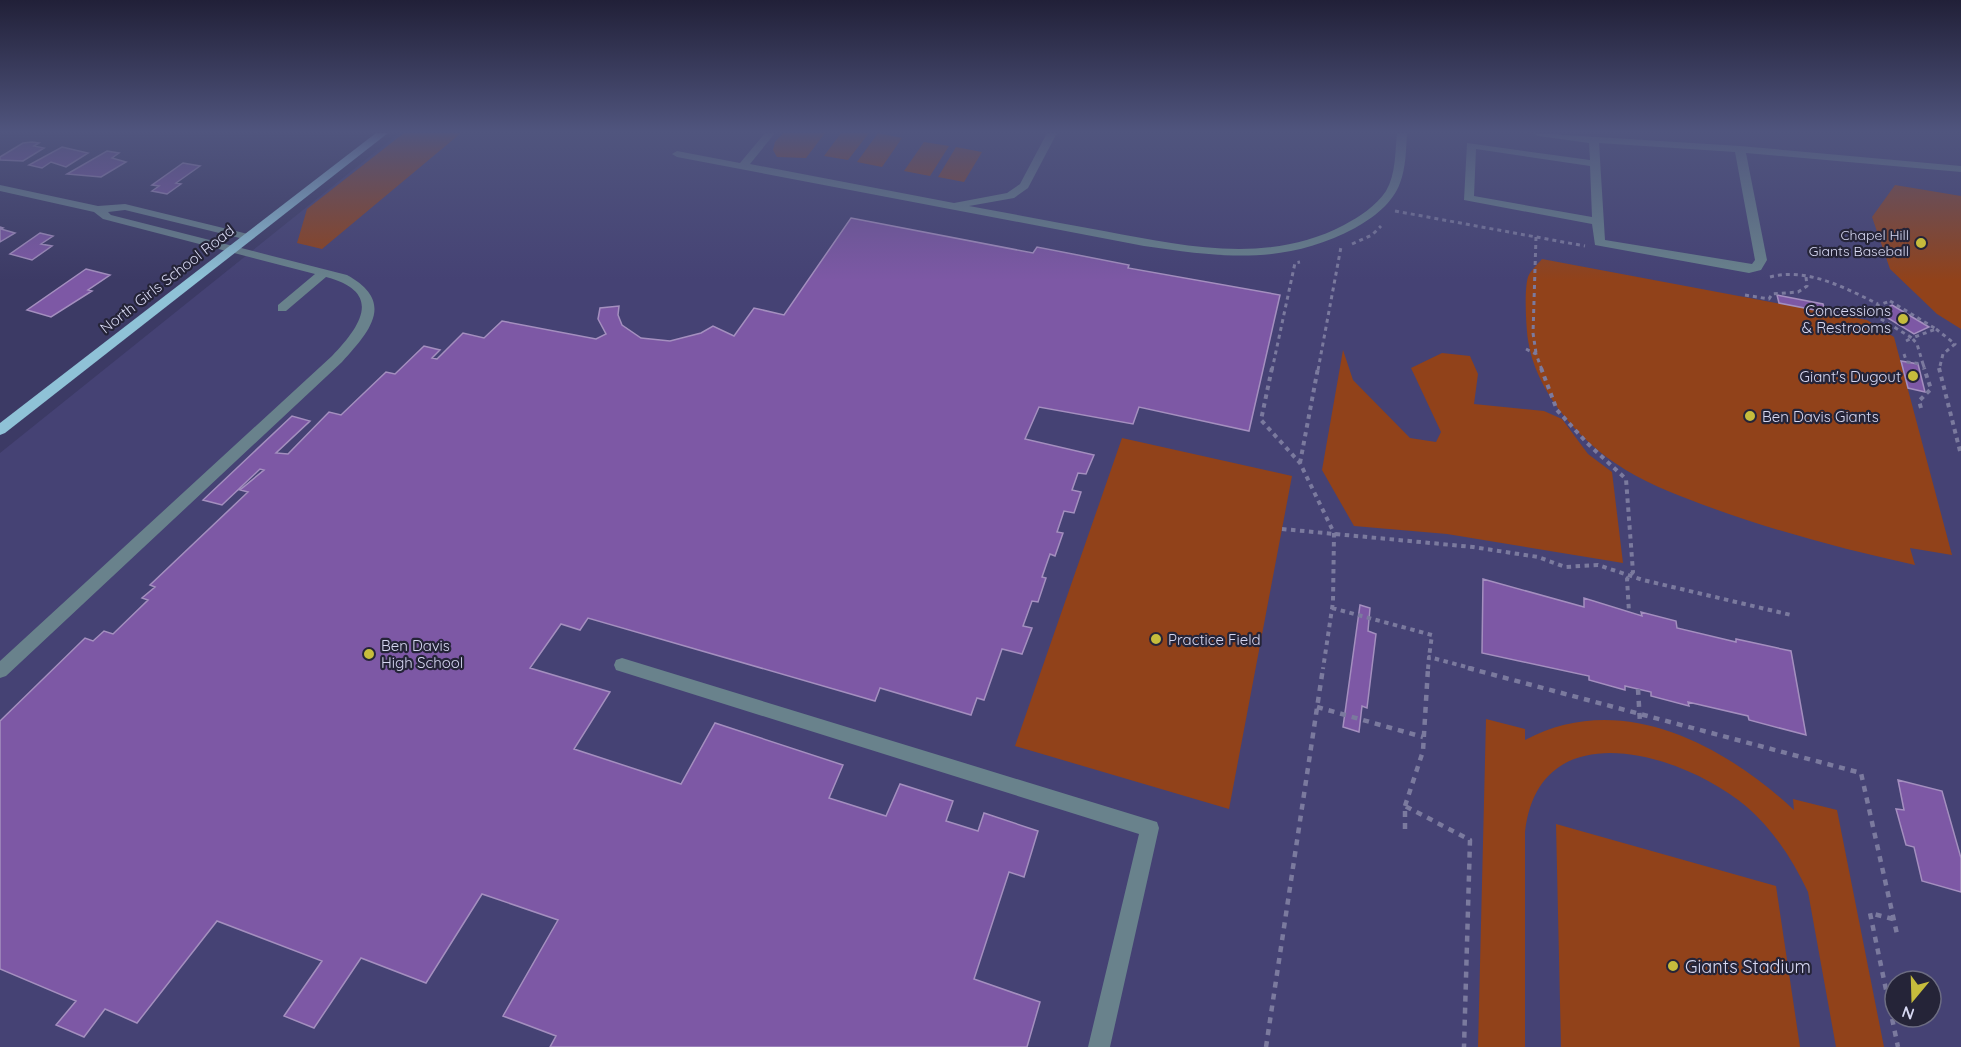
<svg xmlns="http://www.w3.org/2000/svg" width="1961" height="1047" viewBox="0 0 1961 1047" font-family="Quicksand,sans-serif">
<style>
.built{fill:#454274;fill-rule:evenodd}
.green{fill:#91421a}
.building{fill:#7d58a5;stroke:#a48fbf;stroke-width:1.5}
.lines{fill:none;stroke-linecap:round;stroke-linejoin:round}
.path-far2{stroke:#7b7a9e;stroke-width:3;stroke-dasharray:4 4;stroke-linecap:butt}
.path-far1{stroke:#7b7a9e;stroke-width:4;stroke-dasharray:4.5 4.5;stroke-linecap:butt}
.path{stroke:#7b7a9e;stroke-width:4.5;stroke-dasharray:6 6;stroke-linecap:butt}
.minor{fill:#69828c;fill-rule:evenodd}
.major{fill:#8fc2d7;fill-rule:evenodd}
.poi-dot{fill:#c6bc3c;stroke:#252438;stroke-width:2}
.labels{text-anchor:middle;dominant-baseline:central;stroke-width:4.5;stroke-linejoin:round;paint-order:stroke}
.far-poi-label{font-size:14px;fill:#d7d8f2;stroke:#252438;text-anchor:end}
.street-label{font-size:15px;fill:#d7d8f2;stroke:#252438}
.poi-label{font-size:15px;fill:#d7d8f2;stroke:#252438;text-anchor:start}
.near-poi-label{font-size:18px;fill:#d7d8f2;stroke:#252438;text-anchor:start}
</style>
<rect width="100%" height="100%" fill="#3c3a65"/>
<path class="built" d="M399,133H1961V1047H0V453ZM1895,981H1931V1017H1895Z"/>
<path class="green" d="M404,133H461L322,249L297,243L307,209Z
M783,133H825L806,158L777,157L773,150L775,142Z
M841,133H869L848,160L824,156Z
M878,133L902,138L882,167L857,162Z
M924,142L949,146L930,176L904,171Z
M956,147L982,152L964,182L938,177Z
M1895,185L1961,196V329L1937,314L1890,269L1872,217Z
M1542,259L1867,320L1894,337L1952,555L1910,548L1915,565C1842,549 1771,530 1701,504C1672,493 1641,481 1615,463C1575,436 1535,389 1528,340C1526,326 1524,290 1528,277C1530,271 1538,264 1542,259Z
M1343,350L1353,380L1410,438L1436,442L1441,432L1411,368L1442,353L1470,356L1478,374L1474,404L1544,411L1562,419L1588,454L1612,472L1623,563L1447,534L1354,526L1322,470Z
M1122,438L1292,476L1229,809L1015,746Z
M1486,719L1525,729V740C1620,689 1723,744 1794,810L1793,799L1837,810L1884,1047H1836L1808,892C1793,860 1774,831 1747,807C1683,753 1539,709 1525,832V1047H1478Z
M1556,824L1776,886L1800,1047H1561Z"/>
<path class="building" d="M32,142L39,143L34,146L44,148L23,161L0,160V157L23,143Z
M62,147L88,153L66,167L51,162L42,168L29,165Z
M107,151L119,153L112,158L126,162L101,177L67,174Z
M183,163L200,166L176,183L181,184L167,194L152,191L159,186L152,185Z
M851,218L1033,253L1037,247L1129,265L1128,268L1280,295L1249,431L1139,407L1133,424L1039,407L1025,439L1094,455L1086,474L1078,473L1072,490L1081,492L1074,513L1064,511L1057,532L1063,533L1055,556L1050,554L1042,577L1046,578L1038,602L1032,601L1023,626L1032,628L1022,654L1002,649L984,700L977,698L971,715L880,688L875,701L588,618L580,630L561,624L530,668L610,692L574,749L681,784L715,723L843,765L829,798L886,816L900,784L953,801L946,821L978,831L984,813L1038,831L1024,877L1009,872L974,979L1040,1002L1027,1047H550L556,1036L503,1016L558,920L482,894L426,983L361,958L314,1028L284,1016L322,961L217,921L137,1023L105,1009L84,1037L56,1025L76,1001L0,969V721L85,638L93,641L104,631L113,634L148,600L142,598L155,587L150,585L248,492L240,490L264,470L260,469L222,505L203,500L292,416L310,421L276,453L288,454L329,412L341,415L386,372L395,374L424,346L440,350L432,358L437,359L463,333L484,338L502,321L596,339L606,334L598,319L600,308L619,306L618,315L622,325L641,338L670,341L701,333L713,326L734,336L754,308L784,315Z
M0,227L3,228L1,229L15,233L0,242Z
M40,233L53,236L41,244L52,246L32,260L10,254Z
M86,269L110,275L88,290L92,291L51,317L27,310Z
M1777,295L1823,304L1825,312L1779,303Z
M1892,305L1929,327L1914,334L1878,312Z
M1901,361L1918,364L1925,392L1908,388Z
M1483,579L1584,607V598L1642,616L1641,612L1676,621L1677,628L1736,642V639L1791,651L1806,735L1749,720L1748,716L1688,702L1689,706L1651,696V692L1625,686V690L1589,680V676L1482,653Z
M1360,605L1370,608L1368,631L1376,634L1367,708L1362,706L1359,732L1343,727Z
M1898,780L1942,791L1961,858V892L1922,881L1914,847L1906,845L1896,809L1904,810Z"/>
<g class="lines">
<path class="path-far2" d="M1395,211L1585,246
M1536,237L1533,333L1536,353
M1352,244L1372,235L1381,226
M1770,277C1807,267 1845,288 1878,304
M1745,295L1769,299L1772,294L1798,292L1807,286L1806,277
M1890,301L1936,329L1912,338L1866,310Z
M1855,314L1866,310
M1936,329L1955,344L1943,354L1939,370
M1906,341L1912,338L1917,344L1923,364L1906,362
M1526,349L1536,354L1542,370
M1904,354L1906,360
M1923,364L1925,370
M1272,370L1295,263L1300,262
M1318,370L1341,247"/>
<path class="path-far1" d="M1272,368L1261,420L1300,463L1334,533L1333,602L1323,669
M1541,368L1557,410L1587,443L1626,479L1633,572L1627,579L1629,612
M1939,368L1961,455
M1921,408L1919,401L1931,389L1924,368
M1300,463L1318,368
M1282,529L1473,547L1538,557L1565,567L1598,565L1643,580L1791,615
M1332,608L1432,635L1429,657
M1428,669L1429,657L1474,669"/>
<path class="path" d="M1468,668L1861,773L1897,934
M1638,689L1640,723
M1317,707L1423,737
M1405,806L1423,751L1428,668
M1405,829V806L1470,840L1464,1047
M1893,919L1870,913L1898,1047
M1266,1047L1323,668"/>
<path class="minor" d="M765,133H775L750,164L954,203L1007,193L1020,184L1047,133H1057L1028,188L1014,198L969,206C1014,214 1059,223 1104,231C1184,246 1268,265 1344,225C1359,217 1376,206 1386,191C1396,174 1395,152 1397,133H1407C1406,149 1406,168 1400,183C1393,203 1373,218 1355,228C1284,266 1220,257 1144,246L677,157L672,154L677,151L740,163Z
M1533,133L1740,146L1961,166V172L1746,153L1767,260L1761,270L1749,273L1595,245L1592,224L1464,200L1467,143L1590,160L1589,143L1538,136ZM1599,143L1735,152L1755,260L1752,264L1605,240ZM1476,149L1590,166L1592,217L1474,196Z
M0,185L98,206L125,204L252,235V239L248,240L125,210L108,212L111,215L347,275C396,302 370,331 342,362L6,676L0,678V661L332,356C362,325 383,292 326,277L286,311H278V305L315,274L103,219L94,212L0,191Z
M622,658L1157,822L1159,828L1110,1047H1088L1139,834L616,670L614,665L616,660Z"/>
<path class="major" d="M376,133H388L5,433L0,435V423Z"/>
</g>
<linearGradient id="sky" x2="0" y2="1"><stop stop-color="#212038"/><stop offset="0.47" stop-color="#50557e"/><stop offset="1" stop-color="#50557e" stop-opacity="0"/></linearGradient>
<rect width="1961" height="280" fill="url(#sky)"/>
<g class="poi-dot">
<circle cx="1921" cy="243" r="6"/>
<circle cx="1903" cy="319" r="6"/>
<circle cx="1913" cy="376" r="6"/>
<circle cx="1750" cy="416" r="6"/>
<circle cx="1156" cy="639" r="6"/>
<circle cx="369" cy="654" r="6"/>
<circle cx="1673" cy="966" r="6"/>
</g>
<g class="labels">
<g class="far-poi-label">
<text x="1909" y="235">Chapel Hill<tspan x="1909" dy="16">Giants Baseball</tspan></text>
</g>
<g class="street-label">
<text transform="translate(167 279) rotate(-38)">North Girls School Road</text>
</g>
<g class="poi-label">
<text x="1891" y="310" text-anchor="end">Concessions<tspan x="1891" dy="17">&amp; Restrooms</tspan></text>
<text x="1901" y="376" text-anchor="end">Giant's Dugout</text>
<text x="1762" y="416">Ben Davis Giants</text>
<text x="1168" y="639">Practice Field</text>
<text x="381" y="645">Ben Davis<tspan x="381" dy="17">High School</tspan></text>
</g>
<g class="near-poi-label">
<text x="1685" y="966">Giants Stadium</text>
</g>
</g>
<g transform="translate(1913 999) rotate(199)"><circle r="28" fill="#252438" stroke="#6c6c82" stroke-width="1.5"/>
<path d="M0-4.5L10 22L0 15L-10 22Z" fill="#c6bc3c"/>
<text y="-9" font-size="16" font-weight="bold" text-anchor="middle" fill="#d7d8f2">N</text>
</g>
</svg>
